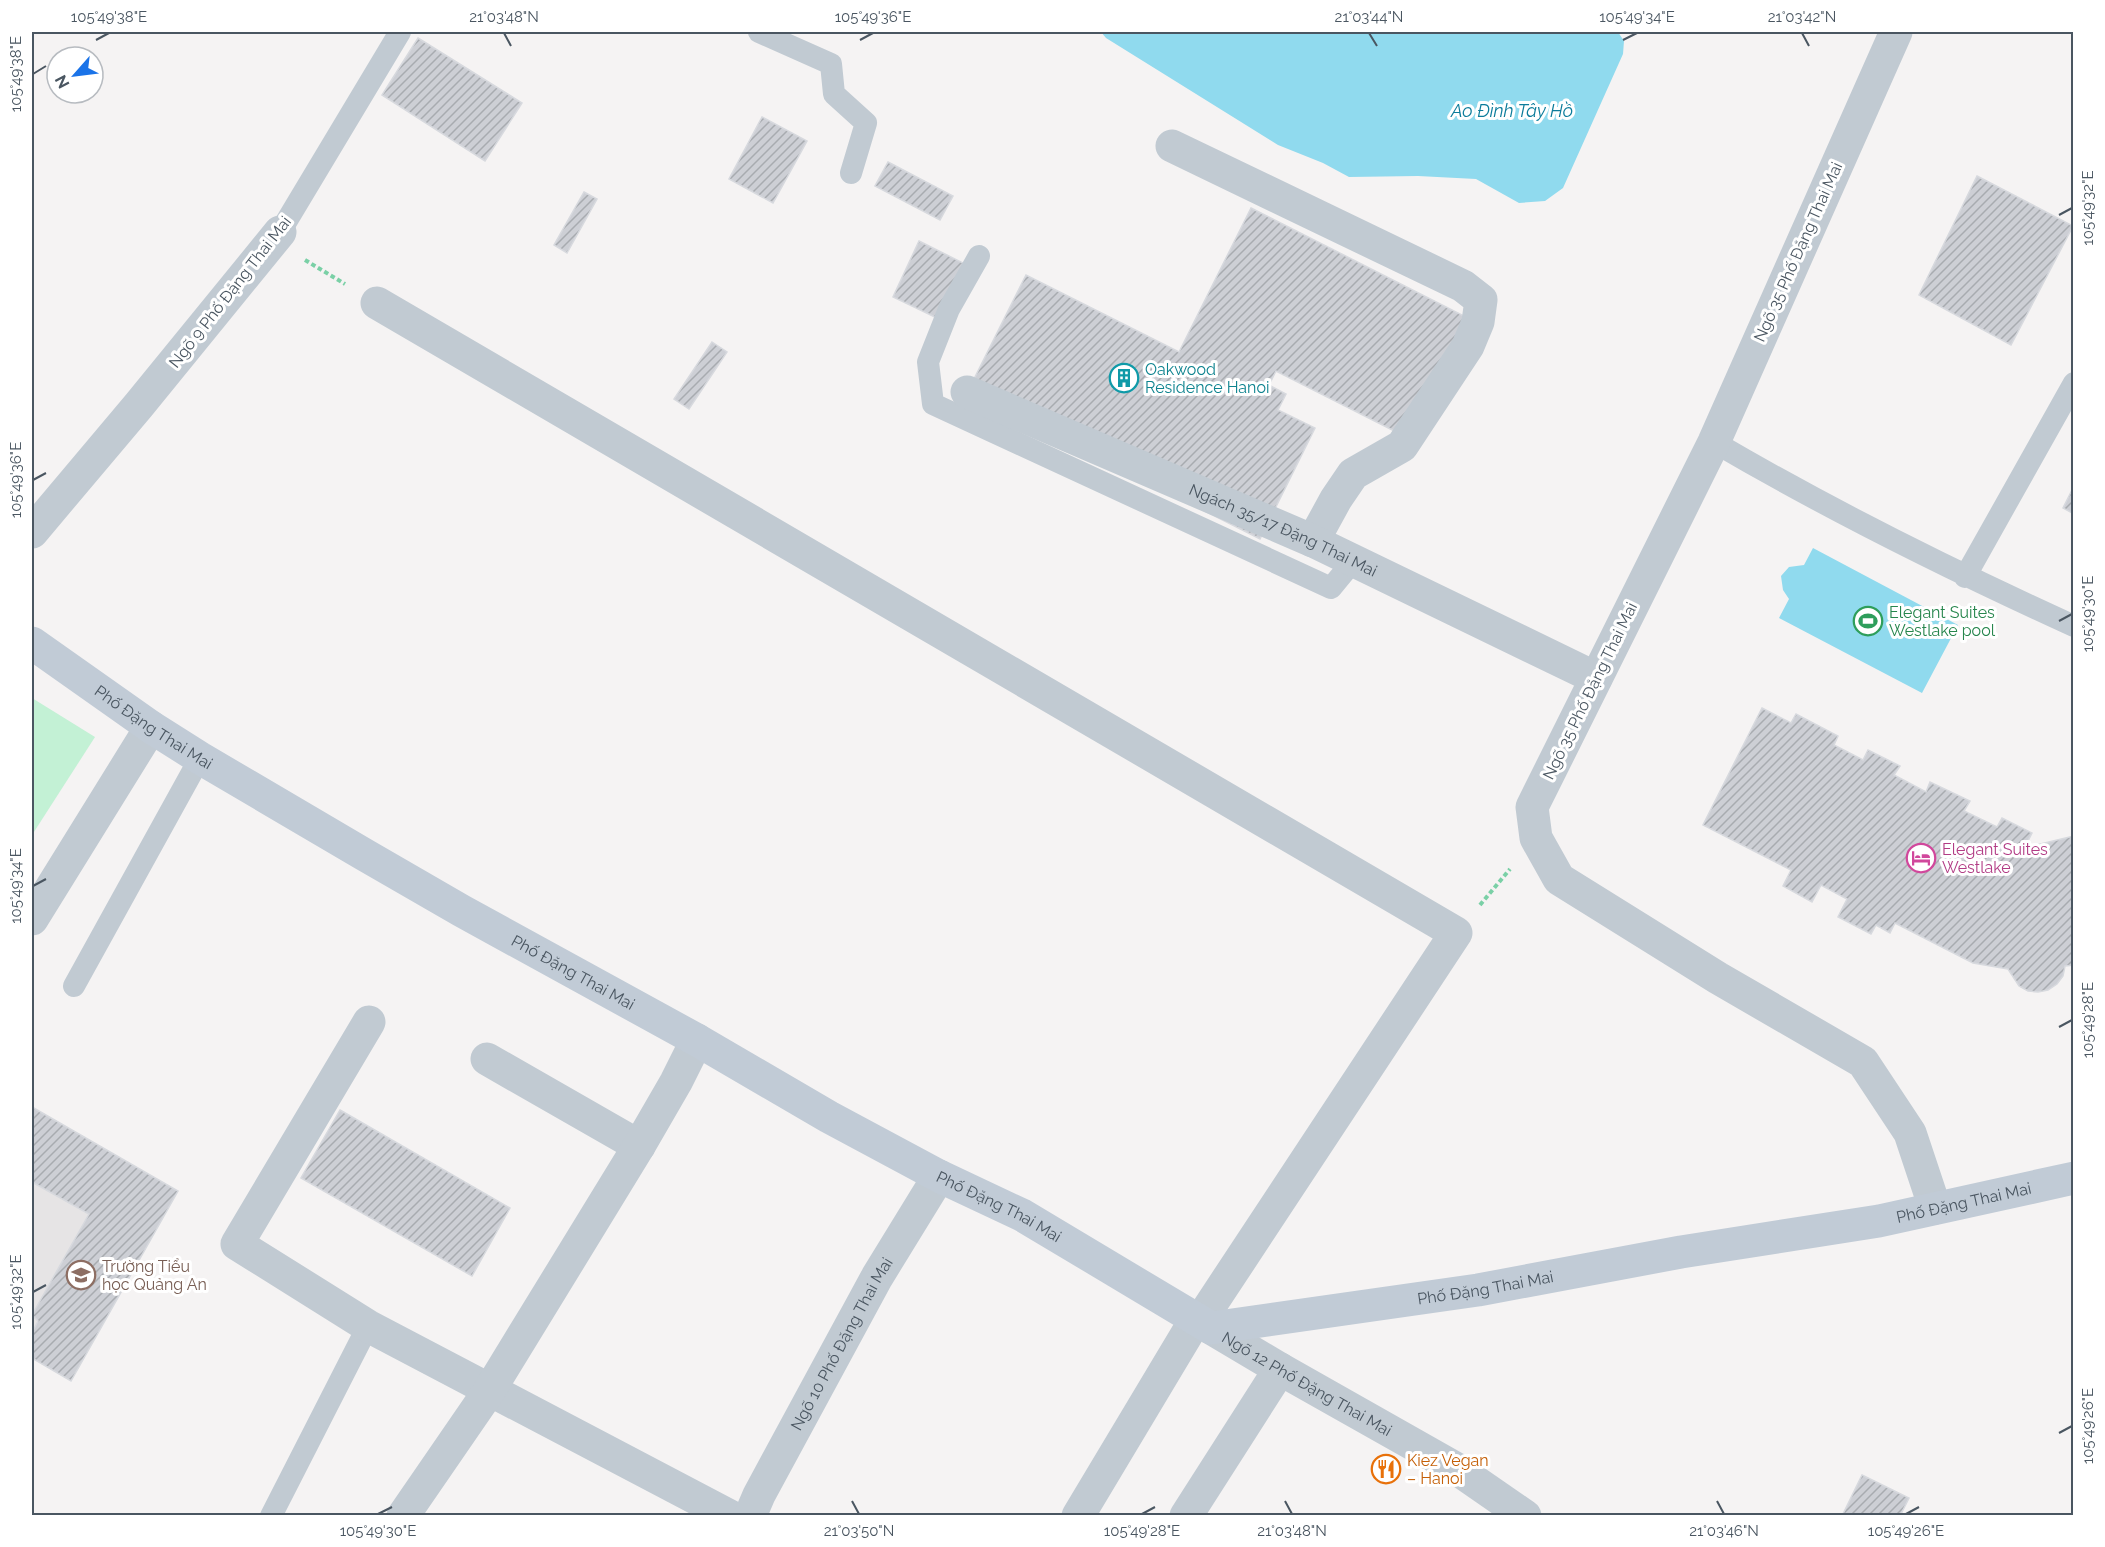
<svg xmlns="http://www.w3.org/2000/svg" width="2105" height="1547" viewBox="0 0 2105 1547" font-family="Raleway,sans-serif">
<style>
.education{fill:#e6e4e5}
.pitch{fill:#c3f1d5}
.water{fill:#90daee}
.building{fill:url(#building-hatch);stroke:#d7d9de;stroke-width:1.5}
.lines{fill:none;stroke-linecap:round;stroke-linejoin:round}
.path{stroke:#7ad0a6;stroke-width:4;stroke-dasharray:4.5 3;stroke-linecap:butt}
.lane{stroke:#c1cad2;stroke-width:22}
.street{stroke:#c1cad2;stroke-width:33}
.secondary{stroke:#c1cbd6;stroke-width:33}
.ticks{fill:none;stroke:#4a5661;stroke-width:2}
.labels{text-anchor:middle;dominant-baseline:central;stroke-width:6;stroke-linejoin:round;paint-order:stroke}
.street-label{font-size:16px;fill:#4a5661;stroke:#fff}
.culture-label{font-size:16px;fill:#0d838f;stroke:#fff;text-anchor:start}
.leisure-label{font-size:16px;fill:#27864d;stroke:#fff;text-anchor:start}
.hotel-label{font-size:16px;fill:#b23c85;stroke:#fff;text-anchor:start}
.education-label{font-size:16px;fill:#785e54;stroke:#fff;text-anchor:start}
.food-label{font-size:16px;fill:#c56008;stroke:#fff;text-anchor:start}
.water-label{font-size:18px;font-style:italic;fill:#0c7c9b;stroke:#fff}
.neatline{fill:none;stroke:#4a5661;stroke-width:2}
.ticks-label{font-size:15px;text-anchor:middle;fill:#4a5661}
</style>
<defs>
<pattern id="building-hatch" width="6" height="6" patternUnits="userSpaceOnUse" patternTransform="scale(1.5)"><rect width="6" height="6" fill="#cdcfd5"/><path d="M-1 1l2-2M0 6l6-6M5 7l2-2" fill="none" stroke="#a8abb0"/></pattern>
</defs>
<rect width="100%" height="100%" fill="#f5f3f3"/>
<path class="education" d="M32,1107L178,1191L71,1381L32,1358Z"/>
<path class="pitch" d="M32,698L95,737L32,835Z"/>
<path class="water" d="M1101,32H1618L1624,41L1623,54L1563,188L1545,201L1519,203L1476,179L1418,176L1349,177L1323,163L1278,145L1106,38Z
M1813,548L1958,625L1922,693L1779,618L1789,599L1783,590L1781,576L1789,567L1804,565Z"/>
<path class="building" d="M418,38L522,103L485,161L382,95Z
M762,117L807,141L773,203L729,179Z
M888,162L953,196L940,220L875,186Z
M1977,176L2073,226L2011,345L1919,295Z
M584,192L597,199L567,253L554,245Z
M1251,208L1466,317L1406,437L1276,371L1269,385L1286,394L1278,410L1315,428L1260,539L968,391L1026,275L1179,352Z
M919,241L967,265L941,320L893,297Z
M712,342L727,352L689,409L674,399Z
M2074,486V514L2063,508Z
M1762,708L1791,723L1796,714L1838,736L1834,745L1863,760L1868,750L1900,766L1894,775L1926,792L1930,782L1970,801L1964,811L1997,827L2002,818L2032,833L2027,843L2032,846L2074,836V965L2065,966L2063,976L2057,984L2048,990L2038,992L2028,991L2019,986L2008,969L1973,963L1895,923L1890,933L1876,925L1871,934L1838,917L1847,899L1821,885L1812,902L1783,886L1791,870L1703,825Z
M32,1107L178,1191L71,1381L32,1358V1333L38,1321L32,1315L89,1214L32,1182Z
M340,1110L510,1208L472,1276L301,1178Z
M1862,1475L1909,1498L1900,1516H1842Z"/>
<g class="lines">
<path class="path" d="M305,260L345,284
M1480,905L1510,869"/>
<path class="lane" d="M759,32L831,64L834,94L866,123L851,173
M280,232L400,32
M979,256L949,309L928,362L933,404L1331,588L1354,560
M1714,442C1830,510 1951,570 2074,626
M1965,577L2074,383
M74,986L200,758
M271,1516L368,1326"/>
<g class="street">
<path d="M1896,32L1714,442L1532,807L1536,838L1559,879L1718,978L1863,1062L1910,1133L1935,1208"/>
<path d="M1172,146L1463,286L1481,300L1478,322L1468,346L1402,446L1353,474L1336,499L1313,541"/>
<path d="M377,303L1456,933L1200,1321"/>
<path id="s1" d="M967,392L1313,541L1596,678"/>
<path d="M32,532L139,405L280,232"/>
<path d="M32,919L151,727"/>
<path d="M369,1022L237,1244L368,1326L730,1516"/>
<path d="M487,1059L639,1146"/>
<path id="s2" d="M1211,1328L1280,1369L1457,1469L1525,1516"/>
<path d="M403,1516L489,1391L639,1146L676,1082L697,1040"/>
<path id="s3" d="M750,1516L759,1495L877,1277L939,1176"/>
<path d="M1078,1516L1196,1319"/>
<path d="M1186,1516L1280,1369"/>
</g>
<path class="secondary" id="s4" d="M32,643L151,727L200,758L365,855L462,911L697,1040L829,1117L939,1176L1022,1215L1211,1328L1478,1290L1681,1252L1879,1221L2074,1178"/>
</g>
<path class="ticks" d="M504,33L511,46M1369,33L1377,46M1802,33L1809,46M96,40L109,33M860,40L873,33M1623,40L1637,33M33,74L46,66M2059,215L2072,208M33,480L46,473M2059,621L2072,614M33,886L46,879M2059,1027L2072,1020M33,1292L46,1285M2059,1433L2072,1426M852,1501L859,1514M1285,1501L1292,1514M1717,1501L1724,1514M378,1514L392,1507M1142,1514L1155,1507M1906,1514L1919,1507"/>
<defs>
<g id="building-ring" transform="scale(1.5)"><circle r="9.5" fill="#fff" stroke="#0f9aa8" stroke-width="1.5"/><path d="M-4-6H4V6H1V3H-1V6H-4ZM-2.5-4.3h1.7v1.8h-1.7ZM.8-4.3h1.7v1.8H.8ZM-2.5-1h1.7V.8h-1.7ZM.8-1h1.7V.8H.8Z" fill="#0f9aa8"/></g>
<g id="stadium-ring" transform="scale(1.5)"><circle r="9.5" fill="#fff" stroke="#2e9e5b" stroke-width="1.5"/><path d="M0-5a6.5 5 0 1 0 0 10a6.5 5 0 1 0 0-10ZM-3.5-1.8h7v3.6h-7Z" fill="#2e9e5b"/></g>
<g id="hotel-ring" transform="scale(1.5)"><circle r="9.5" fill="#fff" stroke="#d1479c" stroke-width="1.5"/><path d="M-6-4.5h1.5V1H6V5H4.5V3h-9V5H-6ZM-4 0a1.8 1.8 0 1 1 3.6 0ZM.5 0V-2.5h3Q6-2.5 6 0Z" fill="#d1479c"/></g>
<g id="school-ring" transform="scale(1.5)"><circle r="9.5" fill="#fff" stroke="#8d6e63" stroke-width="1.5"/><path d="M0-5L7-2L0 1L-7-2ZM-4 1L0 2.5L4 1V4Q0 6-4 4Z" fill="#8d6e63"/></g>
<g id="restaurant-ring" transform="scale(1.5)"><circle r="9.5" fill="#fff" stroke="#e8710a" stroke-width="1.5"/><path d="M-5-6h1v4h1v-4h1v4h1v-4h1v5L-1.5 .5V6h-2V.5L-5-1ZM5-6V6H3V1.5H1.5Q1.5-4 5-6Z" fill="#e8710a"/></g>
</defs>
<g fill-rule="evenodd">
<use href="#building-ring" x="1124" y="378"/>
<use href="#stadium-ring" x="1868" y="621"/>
<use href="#hotel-ring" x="1921" y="858"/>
<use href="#school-ring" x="81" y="1275"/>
<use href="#restaurant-ring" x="1386" y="1469"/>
</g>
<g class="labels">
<g class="street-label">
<text transform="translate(1798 252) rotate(-66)">Ngõ 35 Phố Đặng Thai Mai</text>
<text transform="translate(230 292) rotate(-52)">Ngõ 9 Phố Đặng Thai Mai</text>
<text stroke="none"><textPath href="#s1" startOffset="345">Ngách 35/17 Đặng Thai Mai</textPath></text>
<text transform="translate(1590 691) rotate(-64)">Ngõ 35 Phố Đặng Thai Mai</text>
<text stroke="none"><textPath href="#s4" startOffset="148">Phố Đặng Thai Mai</textPath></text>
<text stroke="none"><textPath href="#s4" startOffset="634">Phố Đặng Thai Mai</textPath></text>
<text stroke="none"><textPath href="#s4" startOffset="2128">Phố Đặng Thai Mai</textPath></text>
<text stroke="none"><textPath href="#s4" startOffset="1120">Phố Đặng Thai Mai</textPath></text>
<text stroke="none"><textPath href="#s4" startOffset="1642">Phố Đặng Thai Mai</textPath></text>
<text stroke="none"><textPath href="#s3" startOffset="195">Ngõ 10 Phố Đặng Thai Mai</textPath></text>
<text stroke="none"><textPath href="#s2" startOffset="111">Ngõ 12 Phố Đặng Thai Mai</textPath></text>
</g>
<g class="culture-label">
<text x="1145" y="369">Oakwood<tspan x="1145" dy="18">Residence Hanoi</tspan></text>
</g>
<g class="leisure-label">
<text x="1889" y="612">Elegant Suites<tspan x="1889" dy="18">Westlake pool</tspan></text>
</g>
<g class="hotel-label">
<text x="1942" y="849">Elegant Suites<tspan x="1942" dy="18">Westlake</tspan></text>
</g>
<g class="education-label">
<text x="102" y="1266">Trường Tiểu<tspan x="102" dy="18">học Quảng An</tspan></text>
</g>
<g class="food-label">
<text x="1407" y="1460">Kiez Vegan<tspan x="1407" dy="18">– Hanoi</tspan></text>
</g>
<g class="water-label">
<text x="1512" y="110">Ao Đình Tây Hồ</text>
</g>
</g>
<rect width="2105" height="1547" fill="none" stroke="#ffffff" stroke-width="66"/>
<g transform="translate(75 75) rotate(242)"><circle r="28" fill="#ffffff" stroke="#b7bbc0" stroke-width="1.5"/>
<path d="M0-4.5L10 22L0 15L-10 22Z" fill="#1a73e8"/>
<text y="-9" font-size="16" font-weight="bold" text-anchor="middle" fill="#4a5661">N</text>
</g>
<rect x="33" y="33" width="2039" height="1481" class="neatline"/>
<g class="ticks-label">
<text x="109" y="22">105°49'38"E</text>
<text x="504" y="22">21°03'48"N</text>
<text x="873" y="22">105°49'36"E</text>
<text x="1369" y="22">21°03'44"N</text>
<text x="1637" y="22">105°49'34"E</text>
<text x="1802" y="22">21°03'42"N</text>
<text transform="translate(16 74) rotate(-90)" y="5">105°49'38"E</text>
<text transform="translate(2088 208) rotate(-90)" y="5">105°49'32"E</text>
<text transform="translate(16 480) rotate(-90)" y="5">105°49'36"E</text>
<text transform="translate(2088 614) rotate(-90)" y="5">105°49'30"E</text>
<text transform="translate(16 886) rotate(-90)" y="5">105°49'34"E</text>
<text transform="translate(2088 1020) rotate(-90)" y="5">105°49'28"E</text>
<text transform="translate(16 1292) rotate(-90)" y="5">105°49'32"E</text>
<text transform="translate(2088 1426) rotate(-90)" y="5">105°49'26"E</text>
<text x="378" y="1536">105°49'30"E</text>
<text x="859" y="1536">21°03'50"N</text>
<text x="1142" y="1536">105°49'28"E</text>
<text x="1292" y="1536">21°03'48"N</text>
<text x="1724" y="1536">21°03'46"N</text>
<text x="1906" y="1536">105°49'26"E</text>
</g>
</svg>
